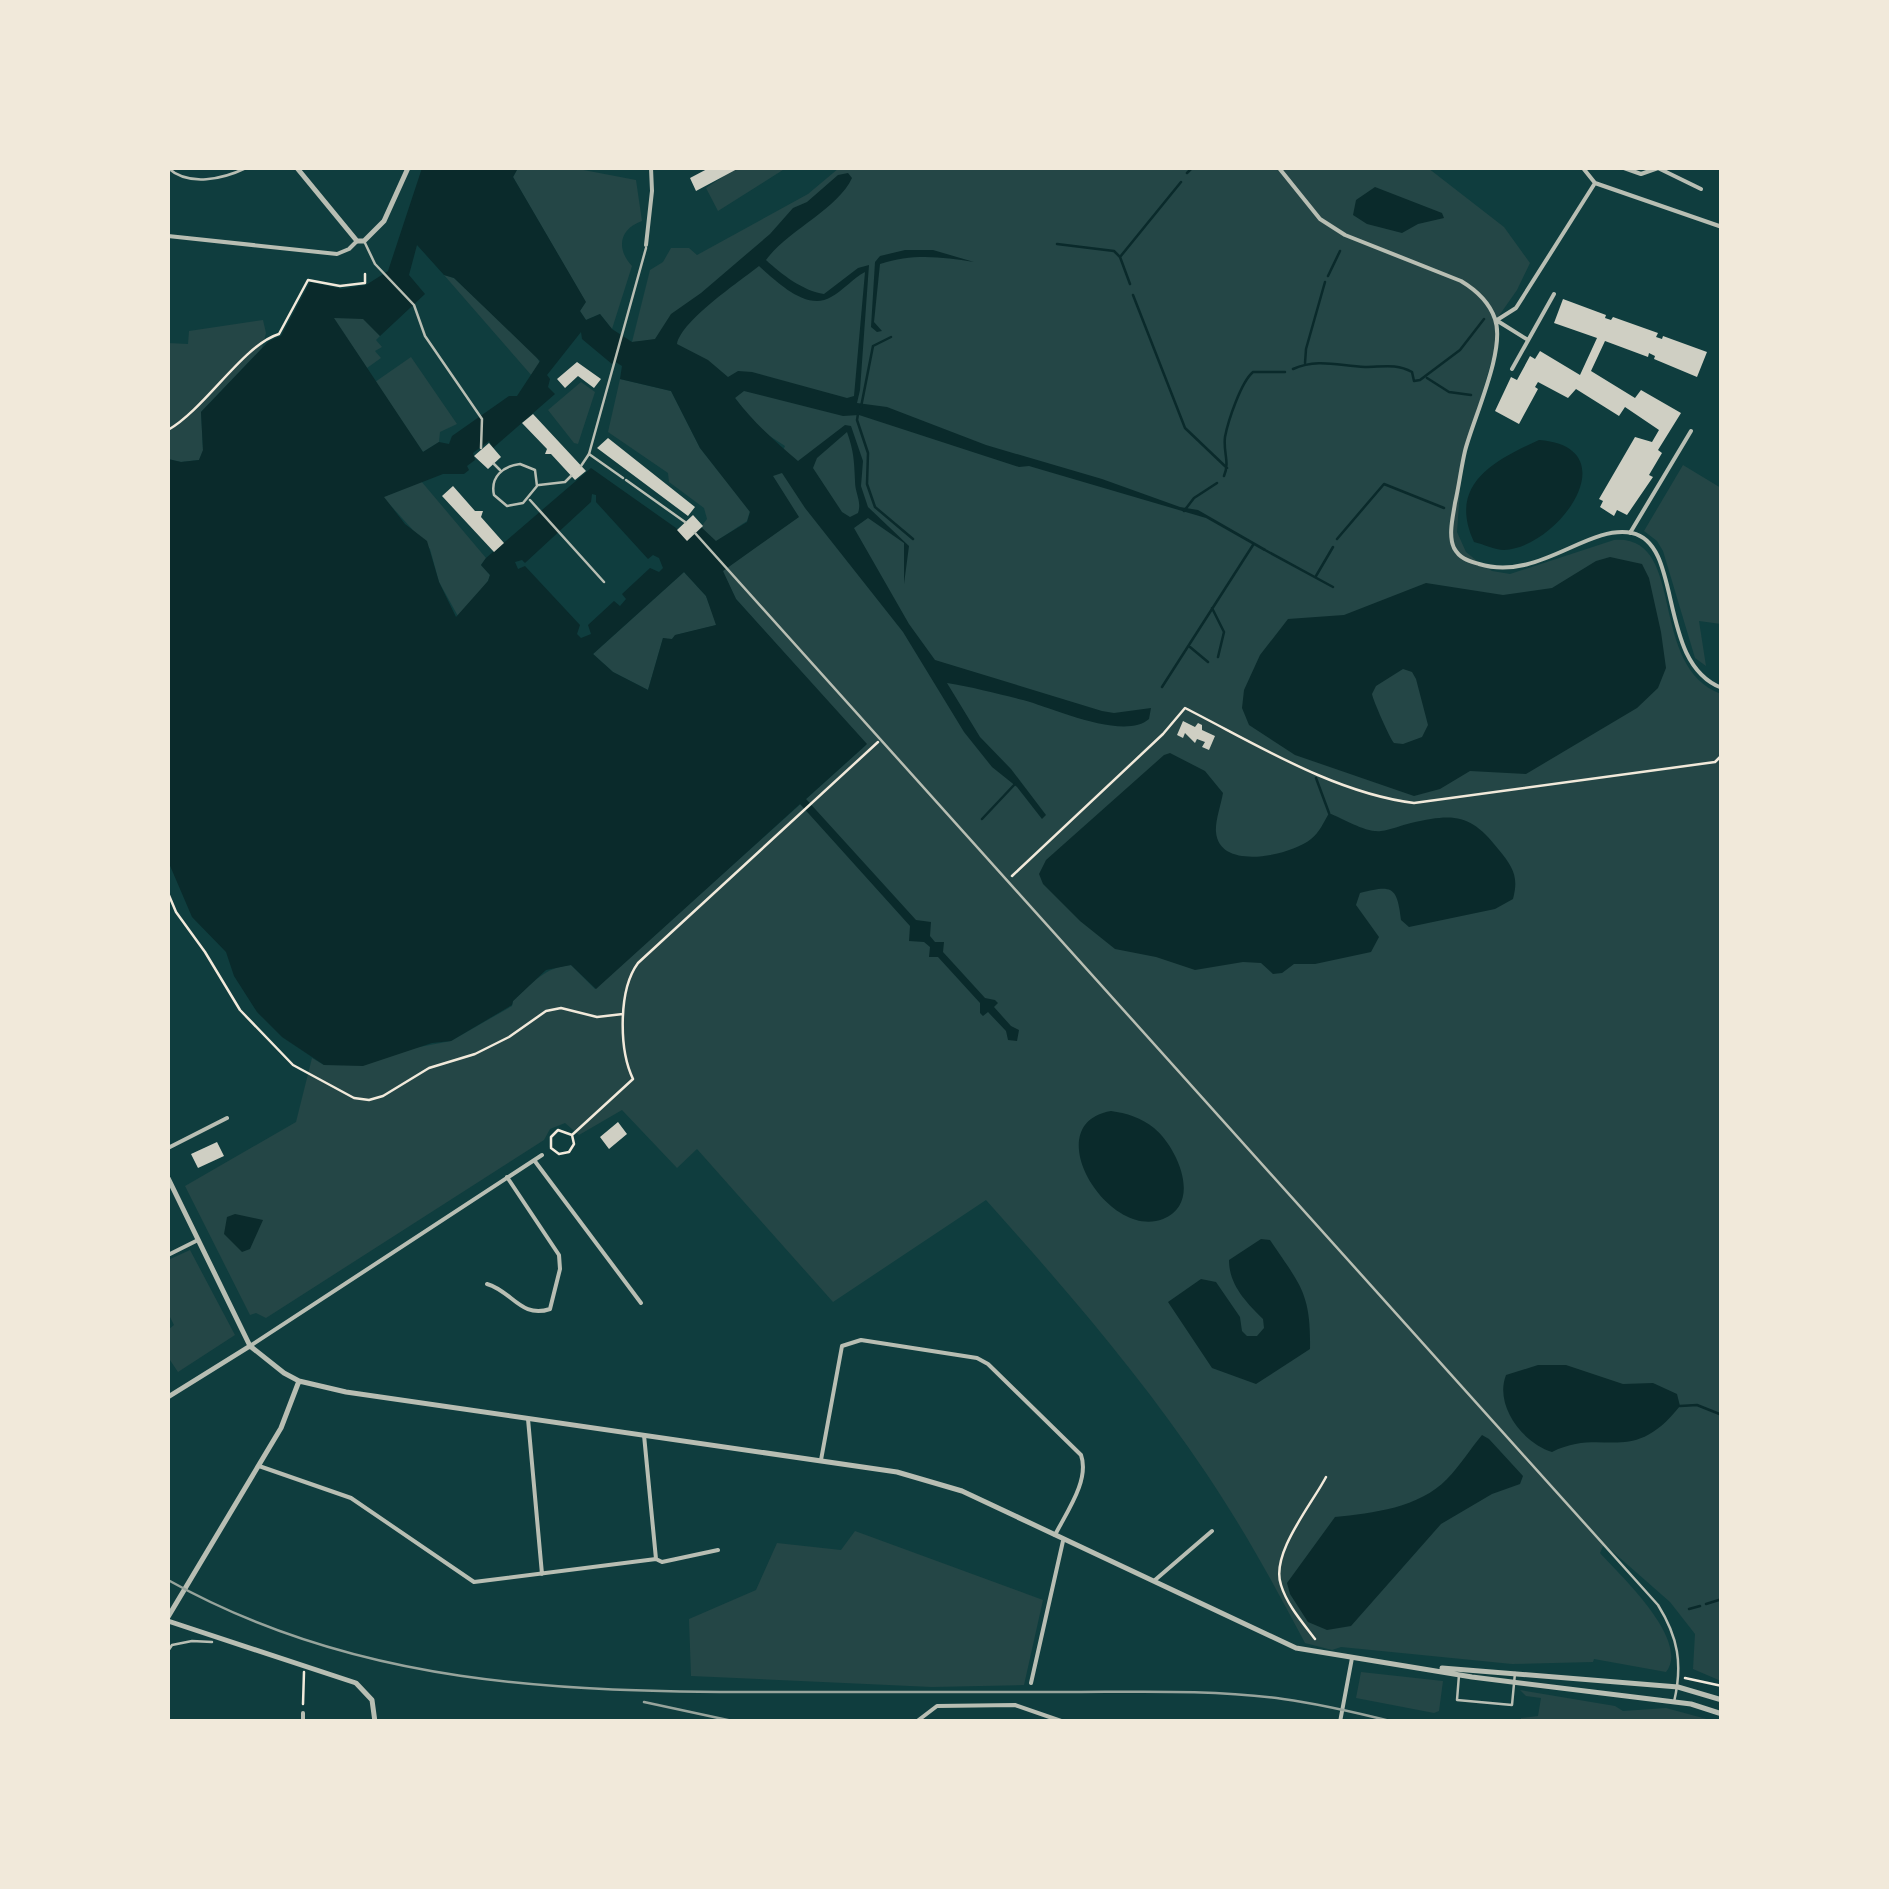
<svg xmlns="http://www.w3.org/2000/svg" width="1889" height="1889" viewBox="0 0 1889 1889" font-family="Figtree,sans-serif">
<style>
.green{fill:#244646}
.water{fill:#0a2a2b;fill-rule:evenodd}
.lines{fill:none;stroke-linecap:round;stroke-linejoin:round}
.stream{stroke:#0a2a2b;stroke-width:2.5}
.building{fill:#cfcfc3}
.path{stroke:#f1e9da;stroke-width:2.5}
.service{stroke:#b8beb3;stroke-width:2.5}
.pedestrian{stroke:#b8beb3;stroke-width:2.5}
.minor{stroke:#b8beb3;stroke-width:4}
.tertiary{stroke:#b8beb3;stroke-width:5}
.rail{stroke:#97a49c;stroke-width:2.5}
</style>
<rect width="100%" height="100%" fill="#0f3d3e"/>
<path class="green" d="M518,168H573L636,180L642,221C619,229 616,249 632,266L612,329L600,314L586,320L580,311L585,301L513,177Z
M736,168H786L718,211L706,188Z
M839,168H1428L1504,227L1530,263L1517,290L1496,320L1495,349L1462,462L1457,532L1466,552L1477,561L1492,571L1510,574L1614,540C1688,534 1646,666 1721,694V1681L1693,1669L1695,1634L1670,1602L1604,1544L1600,1553C1621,1576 1691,1641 1666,1672L1594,1659L1593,1662L1512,1664L1341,1647L1332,1650L1305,1643C1274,1584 1243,1528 1206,1473C1141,1376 1064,1287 986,1200L833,1302L697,1149L677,1168L622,1110L579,1135L565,1123L550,1129L544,1140L266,1318L256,1313L250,1315L185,1186L296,1122L312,1058L324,1065L451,1041L512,1006L513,1001C532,983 545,967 571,965L595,989L866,745L736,599L722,571L798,517L772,475L785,446L756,427L735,398L655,340L632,342L650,270L663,262L671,248H689L697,255L808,194Z
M444,275L454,278L535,354L540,363L532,376Z
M333,318H363L380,336L376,340L382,347L375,351L381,358L367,368Z
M263,320L266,333L262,348L201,412L203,451L199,460L181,462L168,459V343L188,344L189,331Z
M411,357L457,424L440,432L439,442L423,452L375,382Z
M620,379L671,391L700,448L750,511L747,521L715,542L701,527L707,519L704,508L669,482L668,473L608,432Z
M581,382L595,392L578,444L574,443L548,410Z
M1683,465L1721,488V624L1699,621L1706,666L1695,658L1663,551L1657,541L1644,531Z
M421,481L486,558L481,565L490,575L488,581L459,618L439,582L430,549L383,497Z
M684,572L706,596L717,625L676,635L671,640L663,638L648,690L613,672L593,654Z
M190,1250L235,1335L178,1372L168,1357V1330L174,1325L168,1313V1260Z
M855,1531L1043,1600L1024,1685L932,1687L691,1676L689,1619L756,1590L777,1543L841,1550Z
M1361,1672L1443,1681L1439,1711L1434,1713L1356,1698Z
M1520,1690L1615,1706L1623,1711L1666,1708L1714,1721H1521V1718L1538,1716L1541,1698L1526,1696Z"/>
<path class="water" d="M422,168H518L513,177L586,302L580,311L586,320L600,314L612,329L632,342L655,339L671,314L701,293L770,234L793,208L807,202L838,175L848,173L852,178C838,209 787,231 766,260C781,274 803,291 824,294L858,268L869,265L860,390L857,403L887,407L986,445L1102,479L1180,507L1198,510L1266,549L1264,551L1206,518L1029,466L1019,467L859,415L843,416L744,391L735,398C754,423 775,441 798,461L845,425L851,426L863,461L861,486L868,507L909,546L904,584V543L868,518L854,528L909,624L935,660L1102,711L1114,713L1151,708L1149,719C1124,741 1053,708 1023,700C999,694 972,687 947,683L980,737L1011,769L1046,815L1042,819L1017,787L992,767L964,732L903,632L805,508L782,473L773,476L799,517L723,571L736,599L867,744L806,799L916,920L931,922L930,936L935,942H944L943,952L985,998L995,1000L998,1003L994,1007L1011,1026L1019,1030L1017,1041L1008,1040L1006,1031L988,1012L983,1016L980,1013V1003L938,957H929L930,947L924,942L909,941L910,926L800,804L596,989L571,965L546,970L513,1001L512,1005L451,1041L432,1043L363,1066L324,1065L282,1037L257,1012L234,976L226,952L192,917L168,861V459L181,462L199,460L203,450L201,412L269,341L281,336L310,282L342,289L366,285L388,271ZM417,245L444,275L454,278L540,361L517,396H509L452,436L449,444L439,442L423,452L334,318L363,319L380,336L425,294L409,275ZM759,266C776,281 807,312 831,297C844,290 853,278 865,272L854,396L847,398L752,372L738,371L728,377L708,360L677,344C682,320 739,282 759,266ZM581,332L582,339L612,364L614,361L622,366L620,379L671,391L700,448L750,512L747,522L716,541L701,527L687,540L676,528L591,468L486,558L481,565L490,575L488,581L456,617L439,582L427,541L405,524L384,497L443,474H464L469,470L467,466L475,460L473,453L489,441L493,448L555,394L548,387L550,379L547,375ZM847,432C854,452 854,461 855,481C855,494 862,501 858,513L850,517L842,512L813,468L817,458ZM592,494L596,495V502L648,559L653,555L659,558L663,568L659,572L650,568L622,594L626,599L620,606L614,601L588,625L591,634L581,638L577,634L580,625L525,566L518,569L515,562L522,560L525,563L591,502ZM684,572L706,596L716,625L675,635L672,639L663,638L648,690L613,672L593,654Z
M1375,187L1442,213L1444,218L1418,224L1402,233L1367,224L1353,215L1356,200Z
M905,250H933L974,262C942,257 914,253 880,264L874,322L882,331L877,332L871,327L875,262L880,256Z
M1539,440C1629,447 1560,547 1504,550C1495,550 1483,544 1474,542C1447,484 1495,460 1539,440Z
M1610,557L1642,564L1649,578L1661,632L1666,668L1658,688L1637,708L1526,774L1470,771L1440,789L1414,796L1295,755L1249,725L1242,708L1244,690L1260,655L1288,619L1344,615L1426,583L1503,595L1552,588L1596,561ZM1403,669L1412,672L1416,679L1428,725L1422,737L1403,744L1394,743C1390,739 1373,700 1372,694L1376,686Z
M1170,753L1205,771L1223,793C1221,805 1215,821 1216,832C1219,872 1292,855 1311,839C1319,833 1324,822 1329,813C1344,819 1366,833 1381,831C1391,830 1401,825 1411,823C1455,813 1471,814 1499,850C1513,867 1519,877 1513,899L1495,909L1409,927L1401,920C1397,886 1392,885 1360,893L1356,905L1379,937L1371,952L1315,964H1294L1282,973L1273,974L1261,963L1243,962L1195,970L1156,957L1115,949L1080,921L1043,884L1039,874L1046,860L1164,755Z
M1111,1111C1126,1113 1142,1118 1154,1128C1177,1147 1203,1203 1163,1219C1108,1241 1036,1124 1111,1111Z
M235,1214L263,1220L250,1249L242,1252L224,1234L227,1217Z
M1261,1239L1270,1240C1300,1285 1311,1292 1310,1349L1256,1384L1212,1368L1168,1302L1201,1279L1216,1282L1240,1317L1242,1331L1247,1336H1257L1264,1328L1263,1319C1246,1302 1229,1285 1229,1260Z
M1538,1365H1566L1623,1384L1653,1383L1677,1394L1680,1406C1631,1468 1604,1426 1552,1452C1523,1443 1494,1406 1506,1375Z
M1482,1435L1489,1439L1523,1476L1520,1484L1492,1494L1441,1524L1351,1626L1327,1630L1308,1622L1290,1594L1287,1583L1335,1517C1373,1513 1419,1508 1447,1479C1460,1466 1470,1449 1482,1435Z"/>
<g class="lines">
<path class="stream" d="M1187,173L1192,168
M1057,244L1114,251L1120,257L1130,284
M1120,257L1181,182
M1328,276L1340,251
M1133,295L1185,428L1227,468
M1305,363L1306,349L1325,282
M1293,369C1318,358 1339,366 1365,367C1382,367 1396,363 1412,372L1414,381L1420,380L1460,350L1484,319
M1427,378L1449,392L1471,395
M861,407L873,346L891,337
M858,414L857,420L868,453L867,484L875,507L913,539
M1224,476C1230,462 1223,452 1225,437C1228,421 1241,382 1253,372H1285
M1184,511L1194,498L1217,483
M1337,539L1384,484L1444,508
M1265,550L1333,587
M1316,576L1333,547
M1212,608L1224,632L1218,657
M1190,647L1208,662
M1162,687L1253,545
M1316,778L1329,813
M982,819L1015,784
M1680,1406L1697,1405L1722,1415
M1706,1604L1722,1599
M1689,1609L1700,1606"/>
</g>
<path class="building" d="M709,168H739L696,191L690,178Z
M1563,299L1606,315L1605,318L1611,320L1613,317L1658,333L1656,337L1662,339L1663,336L1707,352L1697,377L1654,359L1655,356L1649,353L1648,357L1605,341L1591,371L1635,398L1641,390L1681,413L1658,450L1662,453L1649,475L1653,477L1627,515L1617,510L1614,516L1600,507L1603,501L1599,499L1635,437L1652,442L1659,430L1625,407L1619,416L1576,389L1568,398L1538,382L1535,387L1538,389L1519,424L1495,411L1511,377L1517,380L1530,356L1535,359L1540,351L1580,375L1597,338L1554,323Z
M577,362L601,379L594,388L578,376L565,388L557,379Z
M533,414L586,471L575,480L551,454H545L547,449L522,423Z
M608,438L695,507L688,516L597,448Z
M489,443L501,457L488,469L474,456Z
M453,486L475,511H483L481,517L504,543L494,552L442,496Z
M693,515L703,526L687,541L677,530Z
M1183,721L1195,727L1198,723L1202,725V730L1215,736L1209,750L1202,747L1205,742L1197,739L1195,743L1185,733L1183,738L1177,735Z
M618,1122L627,1134L609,1149L600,1137Z
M217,1142L224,1156L198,1168L191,1154Z"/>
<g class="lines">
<path class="path" d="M168,430C206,408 243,345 279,334L308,280L340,286L365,283V274
M1012,876L1163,734L1185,708C1256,744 1334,793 1414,803L1715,762L1722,755
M168,893L176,912L205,952L240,1010L293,1065L354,1098L369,1100L383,1096L429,1068L475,1054L509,1037L546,1011L561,1008L597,1017L623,1014
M551,1147V1137L558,1130L572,1135
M551,1148L559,1154L569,1152L574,1144L572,1135L633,1079C619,1050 618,990 638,963L878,742
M1315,1639C1303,1623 1287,1605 1281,1585C1270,1554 1312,1504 1326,1477
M1685,1678L1722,1686
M303,1704L304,1672"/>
<path class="service" d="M168,168C189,187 223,179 246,168
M365,243L375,264L414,305L425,336L482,419L481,448
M494,464L500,470
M520,464L535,470L537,486L523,503L507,506L494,495C490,477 503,466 520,464Z
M581,466L589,454L623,478
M626,480L685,522
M539,485L565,482L571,476
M530,500L604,582
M695,533L1658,1605C1678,1637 1683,1664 1674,1702
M168,1651L172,1645L192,1641L212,1642
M1459,1675L1457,1700L1512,1705L1515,1673"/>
<path class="pedestrian" d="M589,454L646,248"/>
<path class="minor" d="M1279,168L1320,219L1345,235L1461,281C1476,290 1489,301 1495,319C1506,350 1473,419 1465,451C1461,468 1459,486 1455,503C1453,517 1448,535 1454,548C1460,559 1469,561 1479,564C1539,582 1587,524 1632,533C1684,544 1656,663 1722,688
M1624,168L1641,174L1658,168L1701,189
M1595,183L1722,227
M168,236L337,254L349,249L357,241
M646,245L652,191L651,168
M1496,320L1528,340
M1497,320L1516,308L1595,183L1583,168
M1512,369L1554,294
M1630,533L1691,431
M168,1148L227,1118
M534,1160L641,1303
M168,1255L198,1240
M487,1284C512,1291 521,1319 550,1309L560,1269L559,1255L507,1177
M250,1346L542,1155
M528,1419L542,1574
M821,1460L842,1346L861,1340L977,1358L988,1364L1081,1455C1090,1480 1066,1513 1055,1535
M259,1466L351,1498L474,1582L656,1559L644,1435
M656,1559L662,1562L718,1550
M1155,1580L1212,1531
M1031,1683L1063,1541
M303,1713V1722
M916,1722L937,1706L1015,1705L1064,1722
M1340,1722L1352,1658"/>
<path class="tertiary" d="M297,168L357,241H364L384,221L408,168
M168,1178L250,1346L284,1373L299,1381L346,1392L897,1472L962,1491L1296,1648L1472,1677L1691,1704L1722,1714
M168,1397L250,1346
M168,1617L281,1428L299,1381
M168,1621L356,1683L372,1700L375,1722
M1442,1668L1678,1687L1722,1700"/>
<path class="rail" d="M168,1580C357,1686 558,1692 769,1692C868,1692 966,1692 1064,1692C1137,1692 1211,1689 1283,1699C1321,1704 1358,1713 1394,1722
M644,1702L737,1722"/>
</g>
<rect width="1889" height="1889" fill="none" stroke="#f1e9da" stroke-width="340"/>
</svg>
